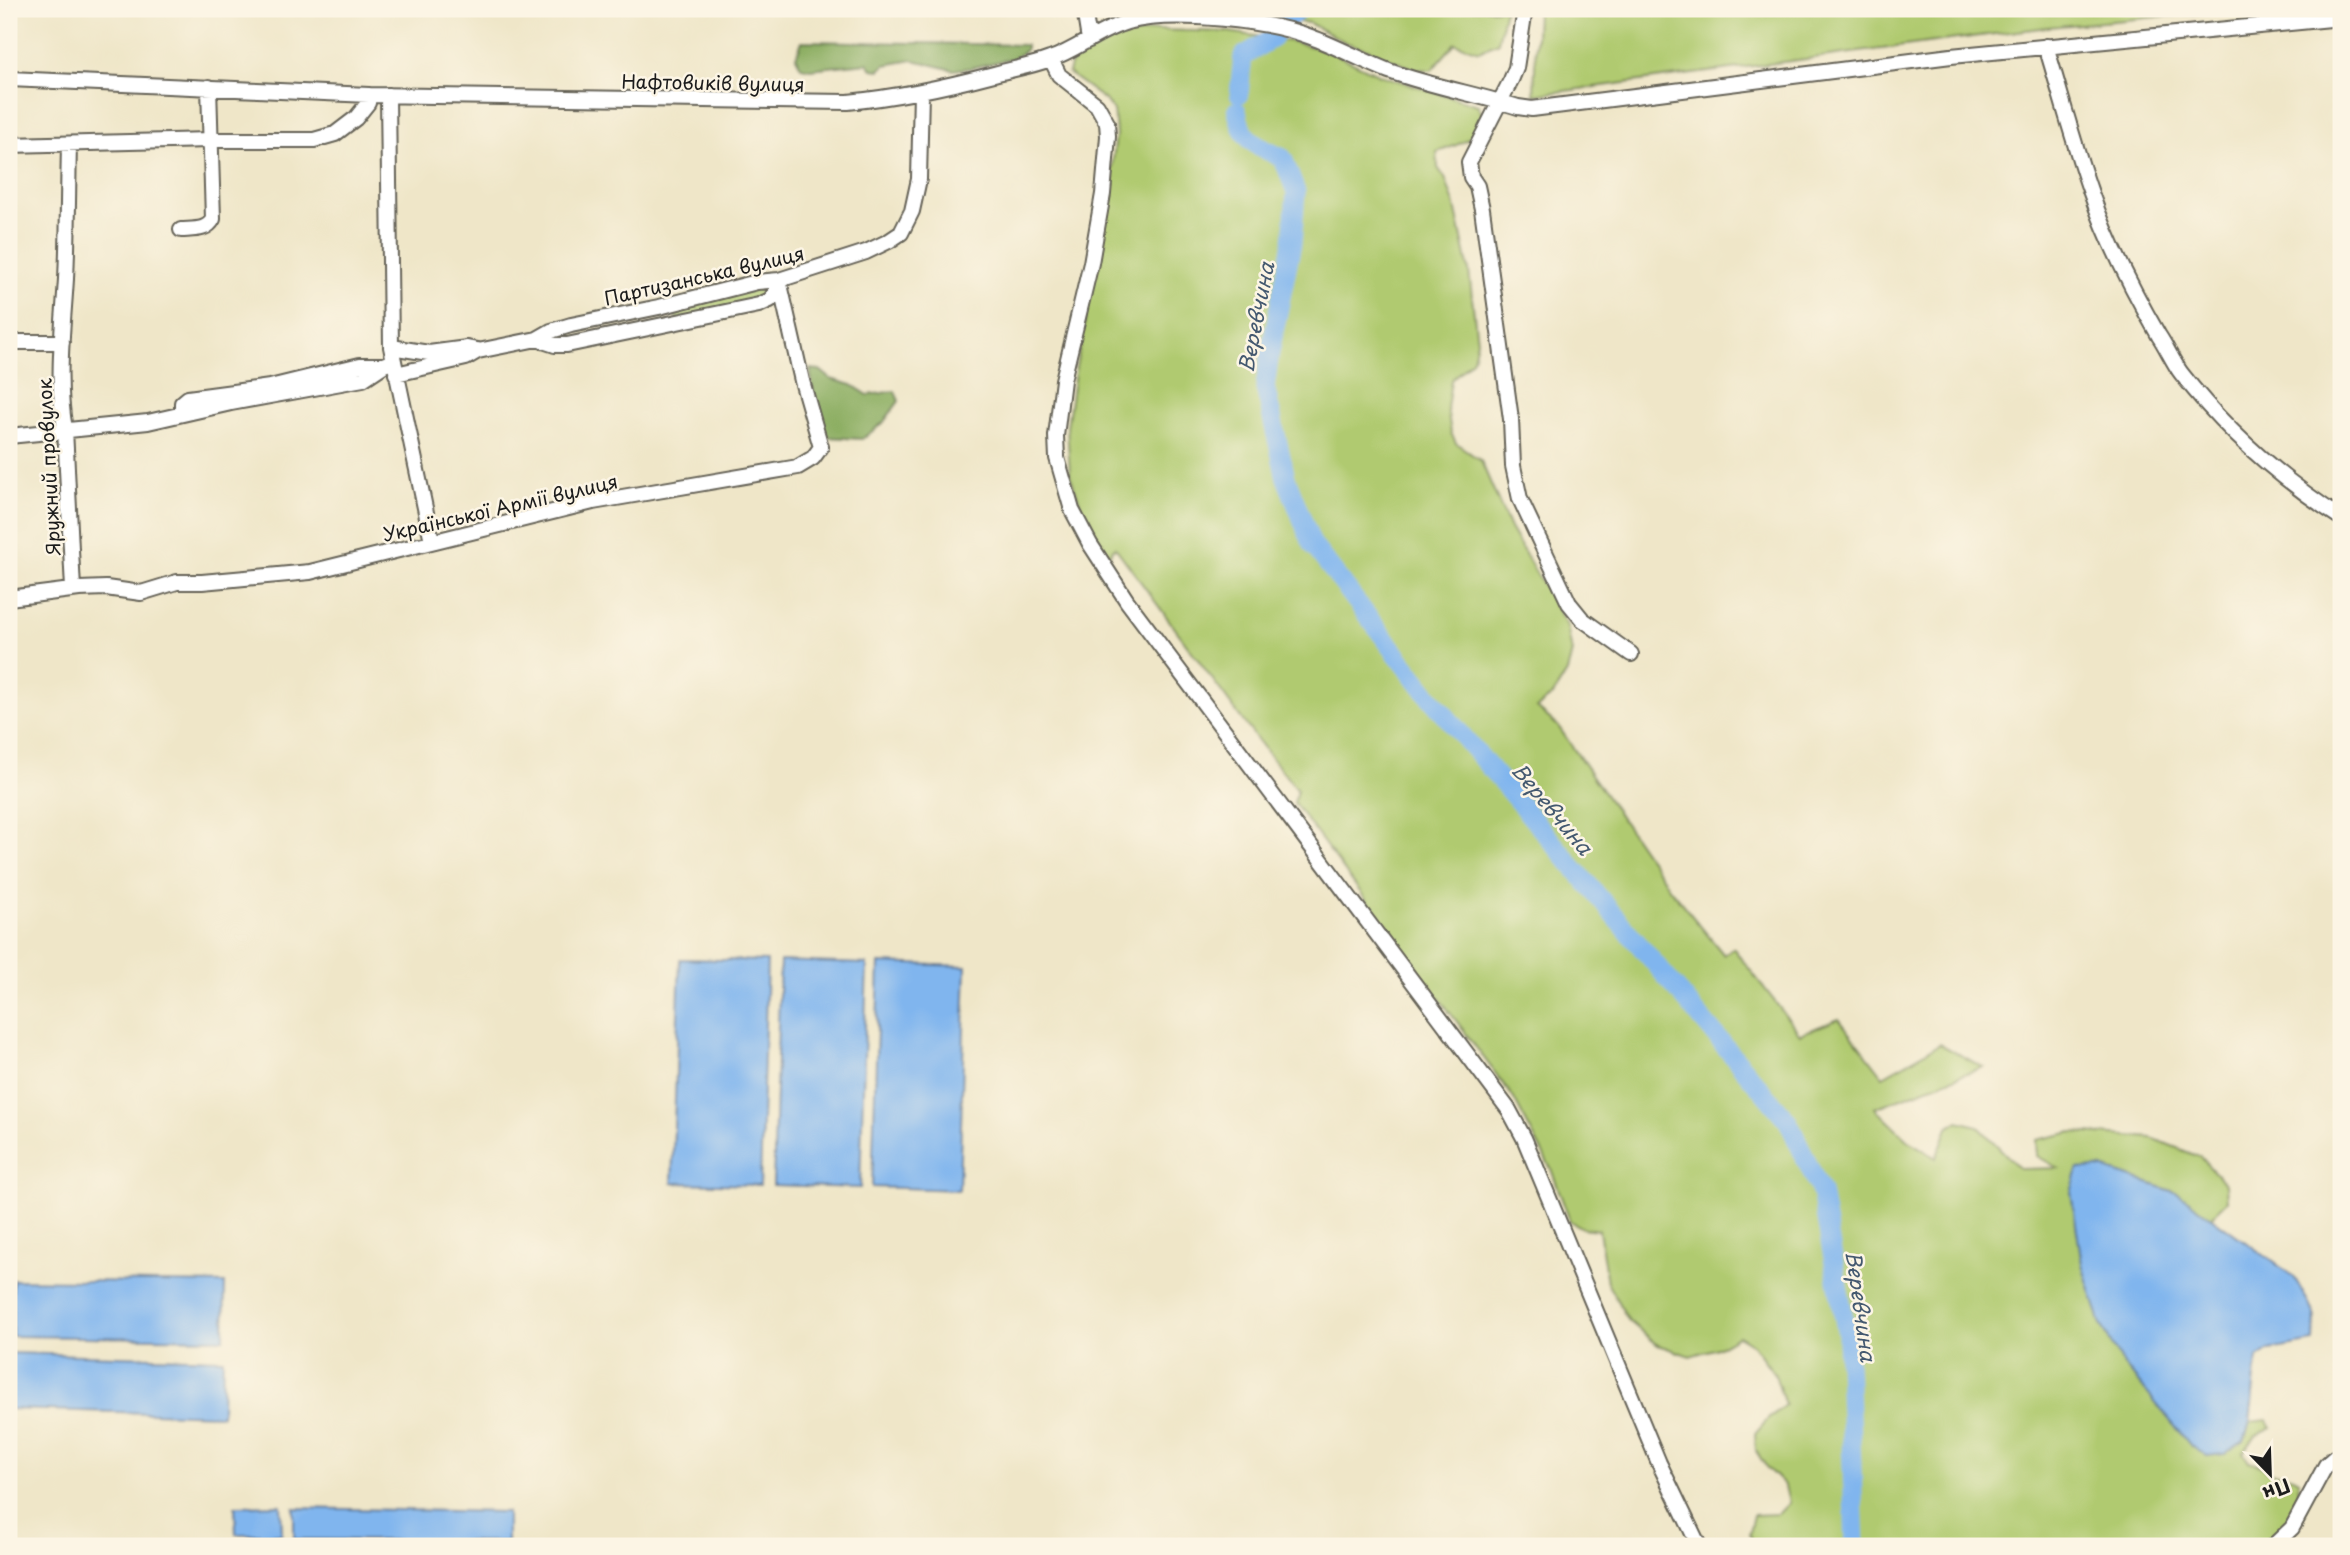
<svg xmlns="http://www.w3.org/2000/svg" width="2350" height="1555" viewBox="0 0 2350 1555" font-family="'Playpen Sans',sans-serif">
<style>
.green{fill:#b0ca6f;stroke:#667346;stroke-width:2}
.forest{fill:#8cae62;stroke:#54653f;stroke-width:2}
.water{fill:#80b5ee;stroke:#4e6885;stroke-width:2}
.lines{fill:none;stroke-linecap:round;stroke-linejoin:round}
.river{stroke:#80b5ee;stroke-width:19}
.minor-casing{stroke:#666358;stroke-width:18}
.minor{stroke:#fff;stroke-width:14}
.labels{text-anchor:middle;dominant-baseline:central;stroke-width:5;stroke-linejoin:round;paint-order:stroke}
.street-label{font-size:19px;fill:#1c1c1c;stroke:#fcf5e5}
.water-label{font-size:21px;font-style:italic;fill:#445970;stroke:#fcf5e5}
</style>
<rect width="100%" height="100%" fill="#fcf5e5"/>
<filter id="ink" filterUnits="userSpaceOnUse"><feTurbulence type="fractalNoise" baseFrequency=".0143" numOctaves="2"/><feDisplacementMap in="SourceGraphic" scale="14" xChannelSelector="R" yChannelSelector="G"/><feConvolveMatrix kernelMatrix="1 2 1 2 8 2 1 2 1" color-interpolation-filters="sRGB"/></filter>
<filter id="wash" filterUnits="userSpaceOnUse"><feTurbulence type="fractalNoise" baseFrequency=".00686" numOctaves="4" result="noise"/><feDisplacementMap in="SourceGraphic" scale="28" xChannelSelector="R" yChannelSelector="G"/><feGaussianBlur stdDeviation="1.57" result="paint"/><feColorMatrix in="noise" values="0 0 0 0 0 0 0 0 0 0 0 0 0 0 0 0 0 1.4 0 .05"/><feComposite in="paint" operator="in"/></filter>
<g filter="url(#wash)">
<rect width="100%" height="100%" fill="#efe6c8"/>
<path class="green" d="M1192,9H1505L1498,42L1479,51L1455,43L1432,70L1414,69L1367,49L1347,43L1309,23Z
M1537,9H2245L2048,27L1534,95Z
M1157,30L1229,32L1294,42L1331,52L1380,75L1478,105L1485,120C1473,140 1459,145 1437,152L1438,168L1445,178L1455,206L1469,271L1477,341L1473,359L1451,380L1447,408L1451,433L1456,443L1481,461L1510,528L1567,626L1572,652L1567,672L1553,695L1537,708L1558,726L1670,889L1724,955L1733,948L1800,1034L1839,1019L1883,1076L1940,1044L1983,1067L1875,1108L1908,1140L1936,1158L1948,1128L1958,1121L1978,1126L2020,1169L2058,1168L2037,1156L2036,1140L2073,1132L2152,1138L2200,1157L2226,1184L2227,1201L2210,1218L2178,1193L2102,1168L2120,1360L2191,1445L2207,1456L2244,1441L2250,1422L2267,1420L2272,1428L2256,1436L2243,1452L2249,1462C2258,1464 2263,1467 2271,1472C2280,1476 2289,1473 2298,1480L2300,1503L2291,1520L2265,1546H1754L1749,1533L1753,1515L1778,1514L1789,1503L1785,1486L1767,1468L1756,1451L1755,1434L1768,1419L1785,1405L1775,1375L1753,1345L1738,1336L1717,1348L1690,1356L1658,1345L1629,1321L1607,1283L1599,1230L1582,1228L1570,1221L1551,1169L1513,1097L1294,803L1297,790L1249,729L1115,547L1107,558L1085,518L1070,474L1067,427L1075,372L1109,194L1116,135L1115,122L1113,111L1105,100L1068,73L1070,65L1073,62L1108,40Z
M765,283L774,288L763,300L677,320L672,307Z"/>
<path class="forest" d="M802,41L1026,45V50L1014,58L970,68L953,70L913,60L885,65L880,70L872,69L867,63L810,69L801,67L796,57Z
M810,369L820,370L831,379L852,385L868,395L895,391L899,401L883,423L862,439L826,437L814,397Z"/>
<path class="water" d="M680,959L767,961L760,1185L672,1183Z
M780,961L867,964L860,1188L773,1185Z
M879,963L966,966L959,1190L872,1187Z
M2102,1168L2178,1193L2294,1277L2315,1314L2314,1342L2270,1350L2257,1359L2250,1422L2244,1441L2224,1454L2207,1456L2191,1446L2120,1360L2100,1322L2082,1264L2071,1192L2078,1169Z
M13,1280L225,1283L224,1339L12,1336Z
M11,1353L223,1359L222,1415L9,1409Z
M281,1505L282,1534H236L235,1506Z
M294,1508L507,1512V1542L294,1539Z"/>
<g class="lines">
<path class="river" d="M1286,21L1299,9
M1239,94L1243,56L1273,38
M1237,111C1242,142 1257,146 1283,158L1296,192L1292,243L1270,352L1265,387L1286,478L1312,544L1429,696L1788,1121L1821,1192L1847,1335L1855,1546"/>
</g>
</g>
<g filter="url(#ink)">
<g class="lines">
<g class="minor-casing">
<path id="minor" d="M1084,9L1089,40
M1525,9L1516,68L1511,80L1469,162L1471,177L1477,186L1482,209L1511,419L1513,466L1520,499L1569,603L1582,619L1631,654
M2046,46C2061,95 2074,145 2091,193C2108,242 2133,291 2159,336C2167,348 2173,362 2181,373C2225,430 2281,479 2341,518
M1051,59L1059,75L1097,105L1107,123L1108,136L1103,194L1091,263L1063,380L1056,436L1057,458L1072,510L1090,544L1127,601L1509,1110L1524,1138L1659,1463L1699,1546
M9,79L369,95L848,102C898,97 945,87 994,74C1012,69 1032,66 1050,59C1077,50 1099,30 1127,22C1173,10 1267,20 1311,37C1338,47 1363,61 1389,71C1431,86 1475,94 1518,107L1532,109L1951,56L2341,18
M388,95L391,347L432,541
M69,144C68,189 68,234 66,279C63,328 56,380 65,429L73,589
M9,145L210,140H314L335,134L356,118L368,103L369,95
M181,230C193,229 207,231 213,219L209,87
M537,339L555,345H567L759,305L770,300L780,286
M9,342H62
M391,347L429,353L467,348L477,350
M396,374L466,358L478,351L537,339L551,331L571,325L659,307L757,282L779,280L866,252L889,241L901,233L912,211L919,179L921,92
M182,414V403L188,398L270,387L360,365H384L389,363
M9,436L148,422L231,403L363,379L384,365
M9,598L79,589L106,588L141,593L177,582H202L310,572L593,502L798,467L813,458L821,447L802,381L779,280
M2273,1546L2292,1528L2326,1465L2334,1458L2341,1456"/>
</g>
<use href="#minor" class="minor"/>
</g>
</g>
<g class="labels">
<g class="street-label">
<text transform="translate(713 82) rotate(1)">Нафтовиків вулиця</text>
<text transform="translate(704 275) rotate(-13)">Партизанська вулиця</text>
<text transform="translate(48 467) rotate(-93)">Яружний провулок</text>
<text transform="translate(500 507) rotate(-13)">Української Армії вулиця</text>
</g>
<g class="water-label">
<text transform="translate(1255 317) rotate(-79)">Веревчина</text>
<text transform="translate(1553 808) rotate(50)">Веревчина</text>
<text transform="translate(1862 1306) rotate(82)">Веревчина</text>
</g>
</g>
<rect width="2350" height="1555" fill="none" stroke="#fcf5e5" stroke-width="35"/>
<g transform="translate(2270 1474) rotate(157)" stroke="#fcf5e5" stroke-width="5" paint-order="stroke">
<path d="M0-5L12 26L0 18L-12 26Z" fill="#1c1c1c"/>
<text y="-10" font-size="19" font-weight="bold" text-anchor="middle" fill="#1c1c1c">Пн</text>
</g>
</svg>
